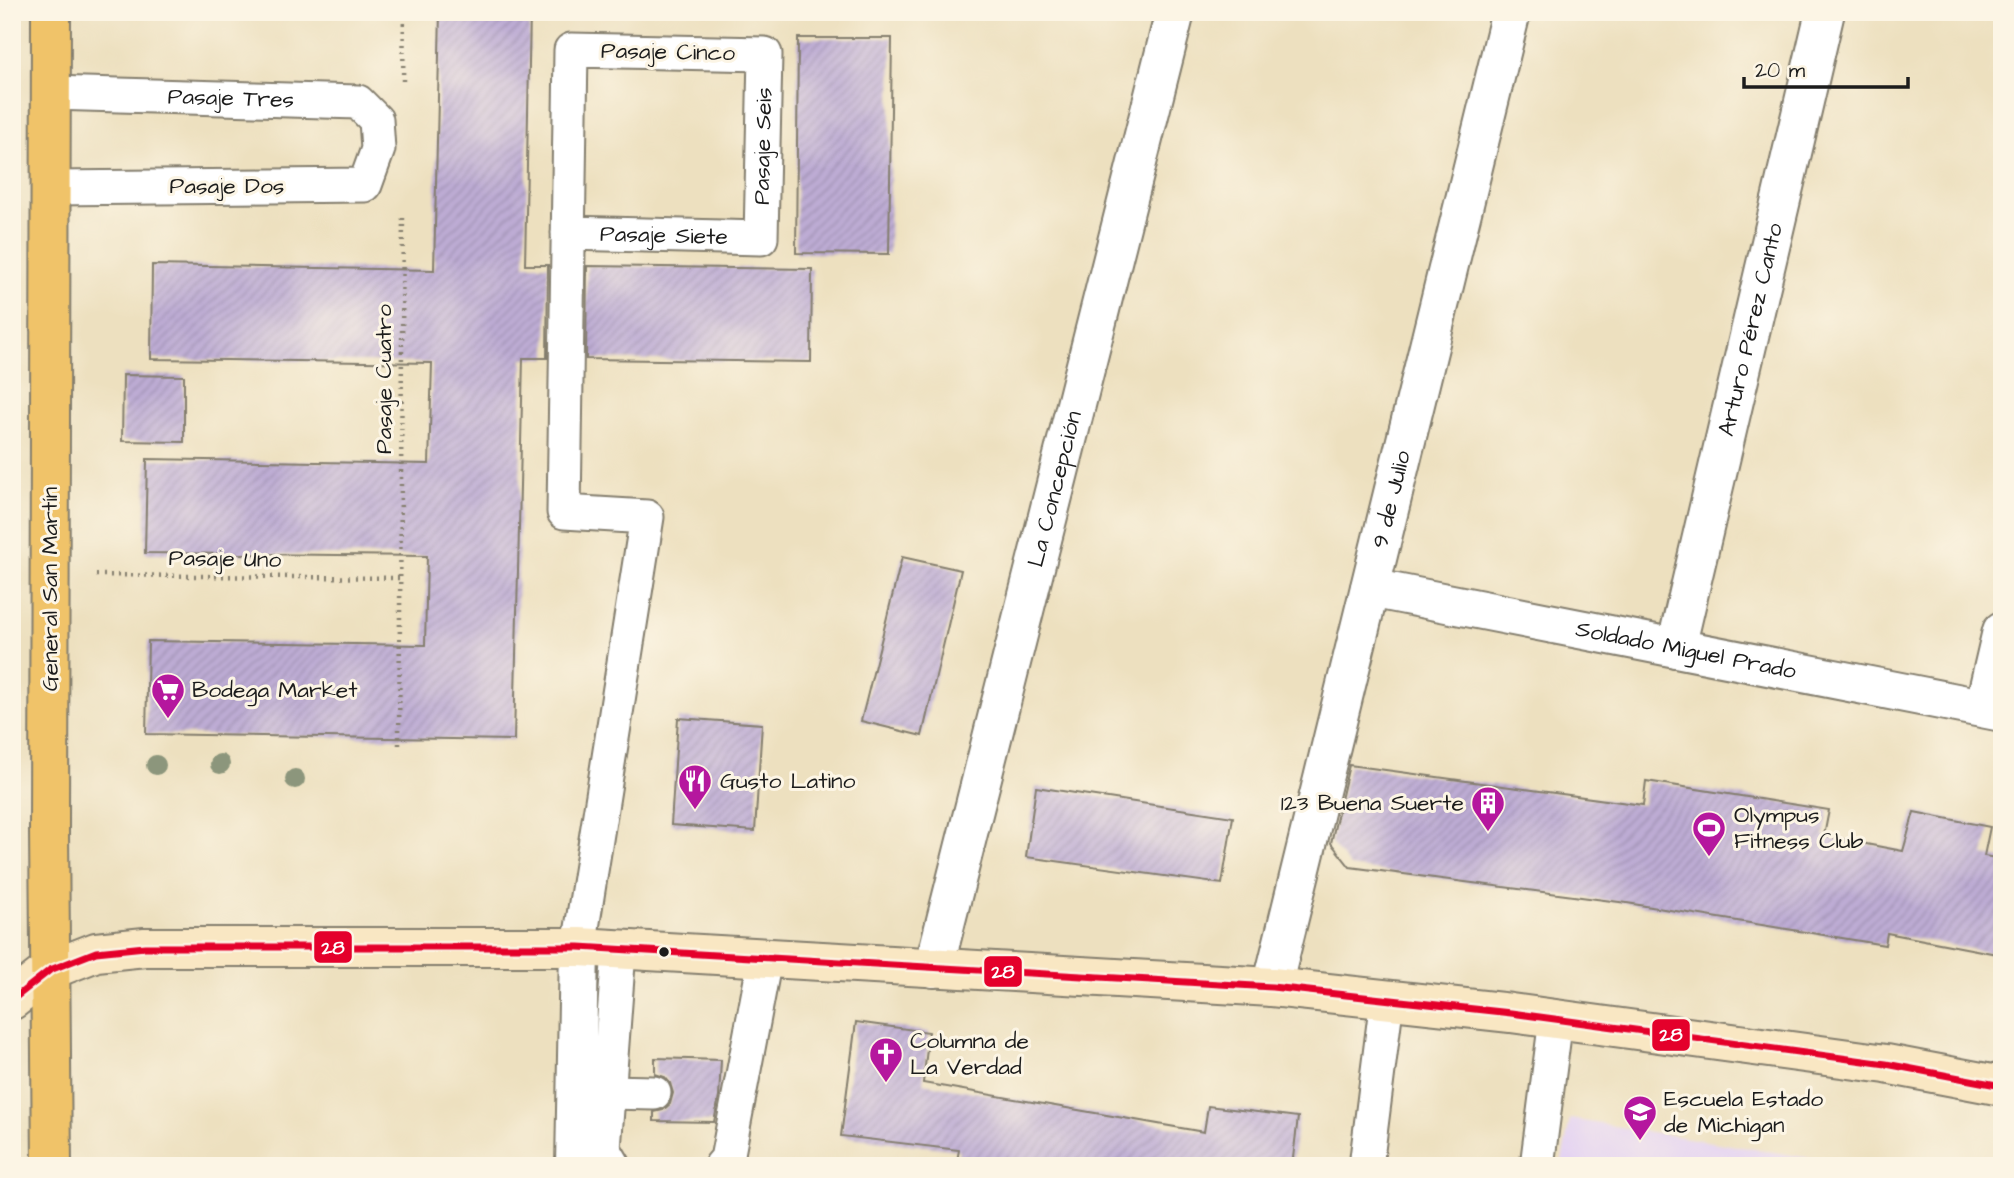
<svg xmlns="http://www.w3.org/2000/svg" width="2014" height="1178" viewBox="0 0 2014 1178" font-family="'Architects Daughter',sans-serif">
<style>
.built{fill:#e4d3f2}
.building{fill:url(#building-hatch)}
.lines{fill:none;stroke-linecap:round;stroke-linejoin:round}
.lane-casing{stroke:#847e6e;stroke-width:37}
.street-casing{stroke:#847e6e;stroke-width:42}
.secondary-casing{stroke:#847e6e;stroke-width:42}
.primary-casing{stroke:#847e6e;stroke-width:42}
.path{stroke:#847e6e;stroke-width:4.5;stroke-dasharray:2 5;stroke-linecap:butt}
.lane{stroke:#fff;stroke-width:33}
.street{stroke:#fff;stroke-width:38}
.secondary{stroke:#f9e7c3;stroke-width:38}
.primary{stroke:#f0c369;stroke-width:38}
.bus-1-casing{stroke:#fcf5e5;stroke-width:12}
.bus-1{stroke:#e4002b;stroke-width:7}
.tree{fill:#8c967b}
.bus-dot{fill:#1c1c1c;stroke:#fcf5e5;stroke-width:2.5}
.labels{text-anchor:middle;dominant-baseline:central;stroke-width:6;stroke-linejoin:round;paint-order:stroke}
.street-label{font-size:23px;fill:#1c1c1c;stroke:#fcf5e5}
.poi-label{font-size:23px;fill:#1c1c1c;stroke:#fcf5e5;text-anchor:start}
.line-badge{stroke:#fcf5e5;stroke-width:2.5}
.badge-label{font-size:19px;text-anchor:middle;font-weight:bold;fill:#fff}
</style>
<defs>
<pattern id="building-hatch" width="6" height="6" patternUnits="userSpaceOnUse" patternTransform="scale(1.75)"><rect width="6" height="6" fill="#bdacd4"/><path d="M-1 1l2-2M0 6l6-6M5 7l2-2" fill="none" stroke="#a293b5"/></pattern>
</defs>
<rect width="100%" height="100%" fill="#fcf5e5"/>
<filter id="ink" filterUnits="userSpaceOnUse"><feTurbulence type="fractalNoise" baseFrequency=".0143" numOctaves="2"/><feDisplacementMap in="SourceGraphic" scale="14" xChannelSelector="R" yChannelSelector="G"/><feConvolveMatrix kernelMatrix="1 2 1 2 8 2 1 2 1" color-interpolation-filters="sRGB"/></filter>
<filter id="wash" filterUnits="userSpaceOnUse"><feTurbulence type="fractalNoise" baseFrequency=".00686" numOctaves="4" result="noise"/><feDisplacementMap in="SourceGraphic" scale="28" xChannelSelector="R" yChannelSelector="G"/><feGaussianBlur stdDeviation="1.57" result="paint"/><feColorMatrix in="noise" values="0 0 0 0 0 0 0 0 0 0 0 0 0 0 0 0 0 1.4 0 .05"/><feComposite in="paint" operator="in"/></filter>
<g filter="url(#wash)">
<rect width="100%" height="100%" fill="#ede0bf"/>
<path class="built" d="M1570,1119L1859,1166H1561Z"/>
<g id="blocks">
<path class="building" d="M440,12H530L525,265H548L547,358H523L514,740L146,734L148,641L425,645L427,556L145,553L147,459L429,464L432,363L151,359L152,265L434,270Z
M798,38H892L889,254L796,253Z
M587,266L812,269L811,362L586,359Z
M123,375L184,376V442L122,441Z
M902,557L961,570L922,736L861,721Z
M678,718L762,724L755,831L671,825Z
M1349,765L1643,805L1646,781L1829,810L1824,836L1903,851L1914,812L1990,827L1984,856L2002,859V955L1887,933L1885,945L1627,903L1350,867L1331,843Z
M1036,787L1233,817L1222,884L1026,857Z
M856,1022L929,1032L923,1083L1204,1132L1208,1106L1298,1117L1292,1166H956L959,1150L841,1136Z
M655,1058L721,1060L719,1097L714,1122L654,1121V1112L663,1110L670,1104L673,1093L670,1083L665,1077L655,1074Z"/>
</g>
</g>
<g filter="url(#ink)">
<use href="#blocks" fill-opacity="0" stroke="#847e6e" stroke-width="2"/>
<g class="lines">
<g class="lane-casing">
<g id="lane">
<path id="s1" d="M51,93L358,102L376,120L378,149L365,185L51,188"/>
<path id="s2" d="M568,233L761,238L765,54L571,50L564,512L647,517L579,947"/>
<path d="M608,1092L654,1093"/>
<path d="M614,1166L604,1149L619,951"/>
<path d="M721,1166L727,1159L765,959"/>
<path d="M1366,1166L1387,999"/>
<path d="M1537,1166L1556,1019"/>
</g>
</g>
<g class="street-casing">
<g id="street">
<path id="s3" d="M1370,588L2002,712"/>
<path id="s4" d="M1676,648L1825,12"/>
<path d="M1984,708L2002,631"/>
<path id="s5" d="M934,968L1175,12"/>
<path id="s6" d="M1272,987L1511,12"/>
<path d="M575,1166L579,947"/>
</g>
</g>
<g class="secondary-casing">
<path id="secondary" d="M12,1000L50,970L96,952L145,947H579L1272,987L1511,1013L1886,1064L2002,1086"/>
</g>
<g class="primary-casing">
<path id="primary" d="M51,12L49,831L52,1166"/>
</g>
<path class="path" d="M403,81L404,12
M96,575L400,578
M399,745L403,213"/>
<use href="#lane" class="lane"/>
<use href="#street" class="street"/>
<use href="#secondary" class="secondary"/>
<use href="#primary" class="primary"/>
<g class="bus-1-casing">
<path id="bus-1" d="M12,1000L50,970L96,952L145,947H579L1272,987L1511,1013L1886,1064L2002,1086"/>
</g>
<use href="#bus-1" class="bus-1"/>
</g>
<g class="tree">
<circle cx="220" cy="764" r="10"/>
<circle cx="156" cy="765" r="10"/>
<circle cx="295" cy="779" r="10"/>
</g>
</g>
<defs>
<g id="supermarket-pin" transform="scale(1.75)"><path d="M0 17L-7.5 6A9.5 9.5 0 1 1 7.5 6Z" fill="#b5179e" stroke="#fcf5e5"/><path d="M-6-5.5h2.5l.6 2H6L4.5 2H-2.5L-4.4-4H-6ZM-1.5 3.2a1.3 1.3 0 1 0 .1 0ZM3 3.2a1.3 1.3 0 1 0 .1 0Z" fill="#fff"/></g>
<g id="restaurant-pin" transform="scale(1.75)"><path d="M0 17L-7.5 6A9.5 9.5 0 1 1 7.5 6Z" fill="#b5179e" stroke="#fcf5e5"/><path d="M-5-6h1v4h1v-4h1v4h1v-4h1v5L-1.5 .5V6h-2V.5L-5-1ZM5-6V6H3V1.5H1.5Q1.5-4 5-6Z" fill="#fff"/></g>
<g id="building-pin" transform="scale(1.75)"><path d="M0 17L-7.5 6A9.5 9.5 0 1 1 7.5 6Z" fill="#b5179e" stroke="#fcf5e5"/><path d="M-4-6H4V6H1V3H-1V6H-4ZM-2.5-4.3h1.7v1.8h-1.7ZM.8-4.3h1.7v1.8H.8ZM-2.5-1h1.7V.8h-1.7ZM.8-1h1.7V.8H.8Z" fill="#fff"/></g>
<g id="stadium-pin" transform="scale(1.75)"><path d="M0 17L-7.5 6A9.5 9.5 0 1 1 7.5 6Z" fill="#b5179e" stroke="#fcf5e5"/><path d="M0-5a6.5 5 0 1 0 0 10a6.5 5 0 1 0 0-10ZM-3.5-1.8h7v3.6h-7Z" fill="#fff"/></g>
<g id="church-pin" transform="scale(1.75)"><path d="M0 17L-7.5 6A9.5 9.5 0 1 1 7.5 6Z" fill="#b5179e" stroke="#fcf5e5"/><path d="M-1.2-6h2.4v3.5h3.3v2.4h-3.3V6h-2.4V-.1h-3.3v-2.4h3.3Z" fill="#fff"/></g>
<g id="school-pin" transform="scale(1.75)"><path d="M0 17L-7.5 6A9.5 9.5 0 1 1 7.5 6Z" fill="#b5179e" stroke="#fcf5e5"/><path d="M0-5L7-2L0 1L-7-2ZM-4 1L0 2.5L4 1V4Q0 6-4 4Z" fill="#fff"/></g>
</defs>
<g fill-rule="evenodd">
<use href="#supermarket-pin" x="168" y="690"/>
<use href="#restaurant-pin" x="695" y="781"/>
<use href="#building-pin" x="1488" y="803"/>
<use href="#stadium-pin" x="1709" y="828"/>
<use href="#church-pin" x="886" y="1054"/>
<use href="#school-pin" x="1640" y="1112"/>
</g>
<circle class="bus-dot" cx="664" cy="952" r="6"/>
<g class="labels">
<g class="street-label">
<text transform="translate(668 52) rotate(1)">Pasaje Cinco</text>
<text stroke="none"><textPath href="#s1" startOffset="180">Pasaje Tres</textPath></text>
<text stroke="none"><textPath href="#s2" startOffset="285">Pasaje Seis</textPath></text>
<text x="227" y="186">Pasaje Dos</text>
<text stroke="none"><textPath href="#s2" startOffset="96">Pasaje Siete</textPath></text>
<text stroke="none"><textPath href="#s4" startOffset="327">Arturo Pérez Canto</textPath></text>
<text transform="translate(384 379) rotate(-90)">Pasaje Cuatro</text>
<text stroke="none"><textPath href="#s5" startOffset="494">La Concepción</textPath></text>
<text stroke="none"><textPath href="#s6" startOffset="502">9 de Julio</textPath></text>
<text transform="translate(225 559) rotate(1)">Pasaje Uno</text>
<text transform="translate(50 589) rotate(-90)">General San Martín</text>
<text stroke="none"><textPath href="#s3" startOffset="322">Soldado Miguel Prado</textPath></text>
</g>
<g class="poi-label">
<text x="192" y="690">Bodega Market</text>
<text x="720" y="781">Gusto Latino</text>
<text x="1464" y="803" text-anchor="end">123 Buena Suerte</text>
<text x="1734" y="815">Olympus<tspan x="1734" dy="26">Fitness Club</tspan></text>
<text x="910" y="1041">Columna de<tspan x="910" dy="26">La Verdad</tspan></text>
<text x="1664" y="1099">Escuela Estado<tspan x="1664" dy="26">de Michigan</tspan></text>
</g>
</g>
<g class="line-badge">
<rect x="313" y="930" width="40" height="34" rx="7" fill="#e4002b"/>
<rect x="983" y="955" width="40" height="33" rx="7" fill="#e4002b"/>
<rect x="1651" y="1018" width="40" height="34" rx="7" fill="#e4002b"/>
</g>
<g class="badge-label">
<text x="333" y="954">28</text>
<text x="1003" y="978">28</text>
<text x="1671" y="1041">28</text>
</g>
<rect width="2014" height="1178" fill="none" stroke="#fcf5e5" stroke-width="42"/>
<path d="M1744 77v10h164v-10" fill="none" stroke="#1c1c1c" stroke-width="3.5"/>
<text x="1755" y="77" font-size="21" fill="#1c1c1c" stroke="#fcf5e5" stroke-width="5" paint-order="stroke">20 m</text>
</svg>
